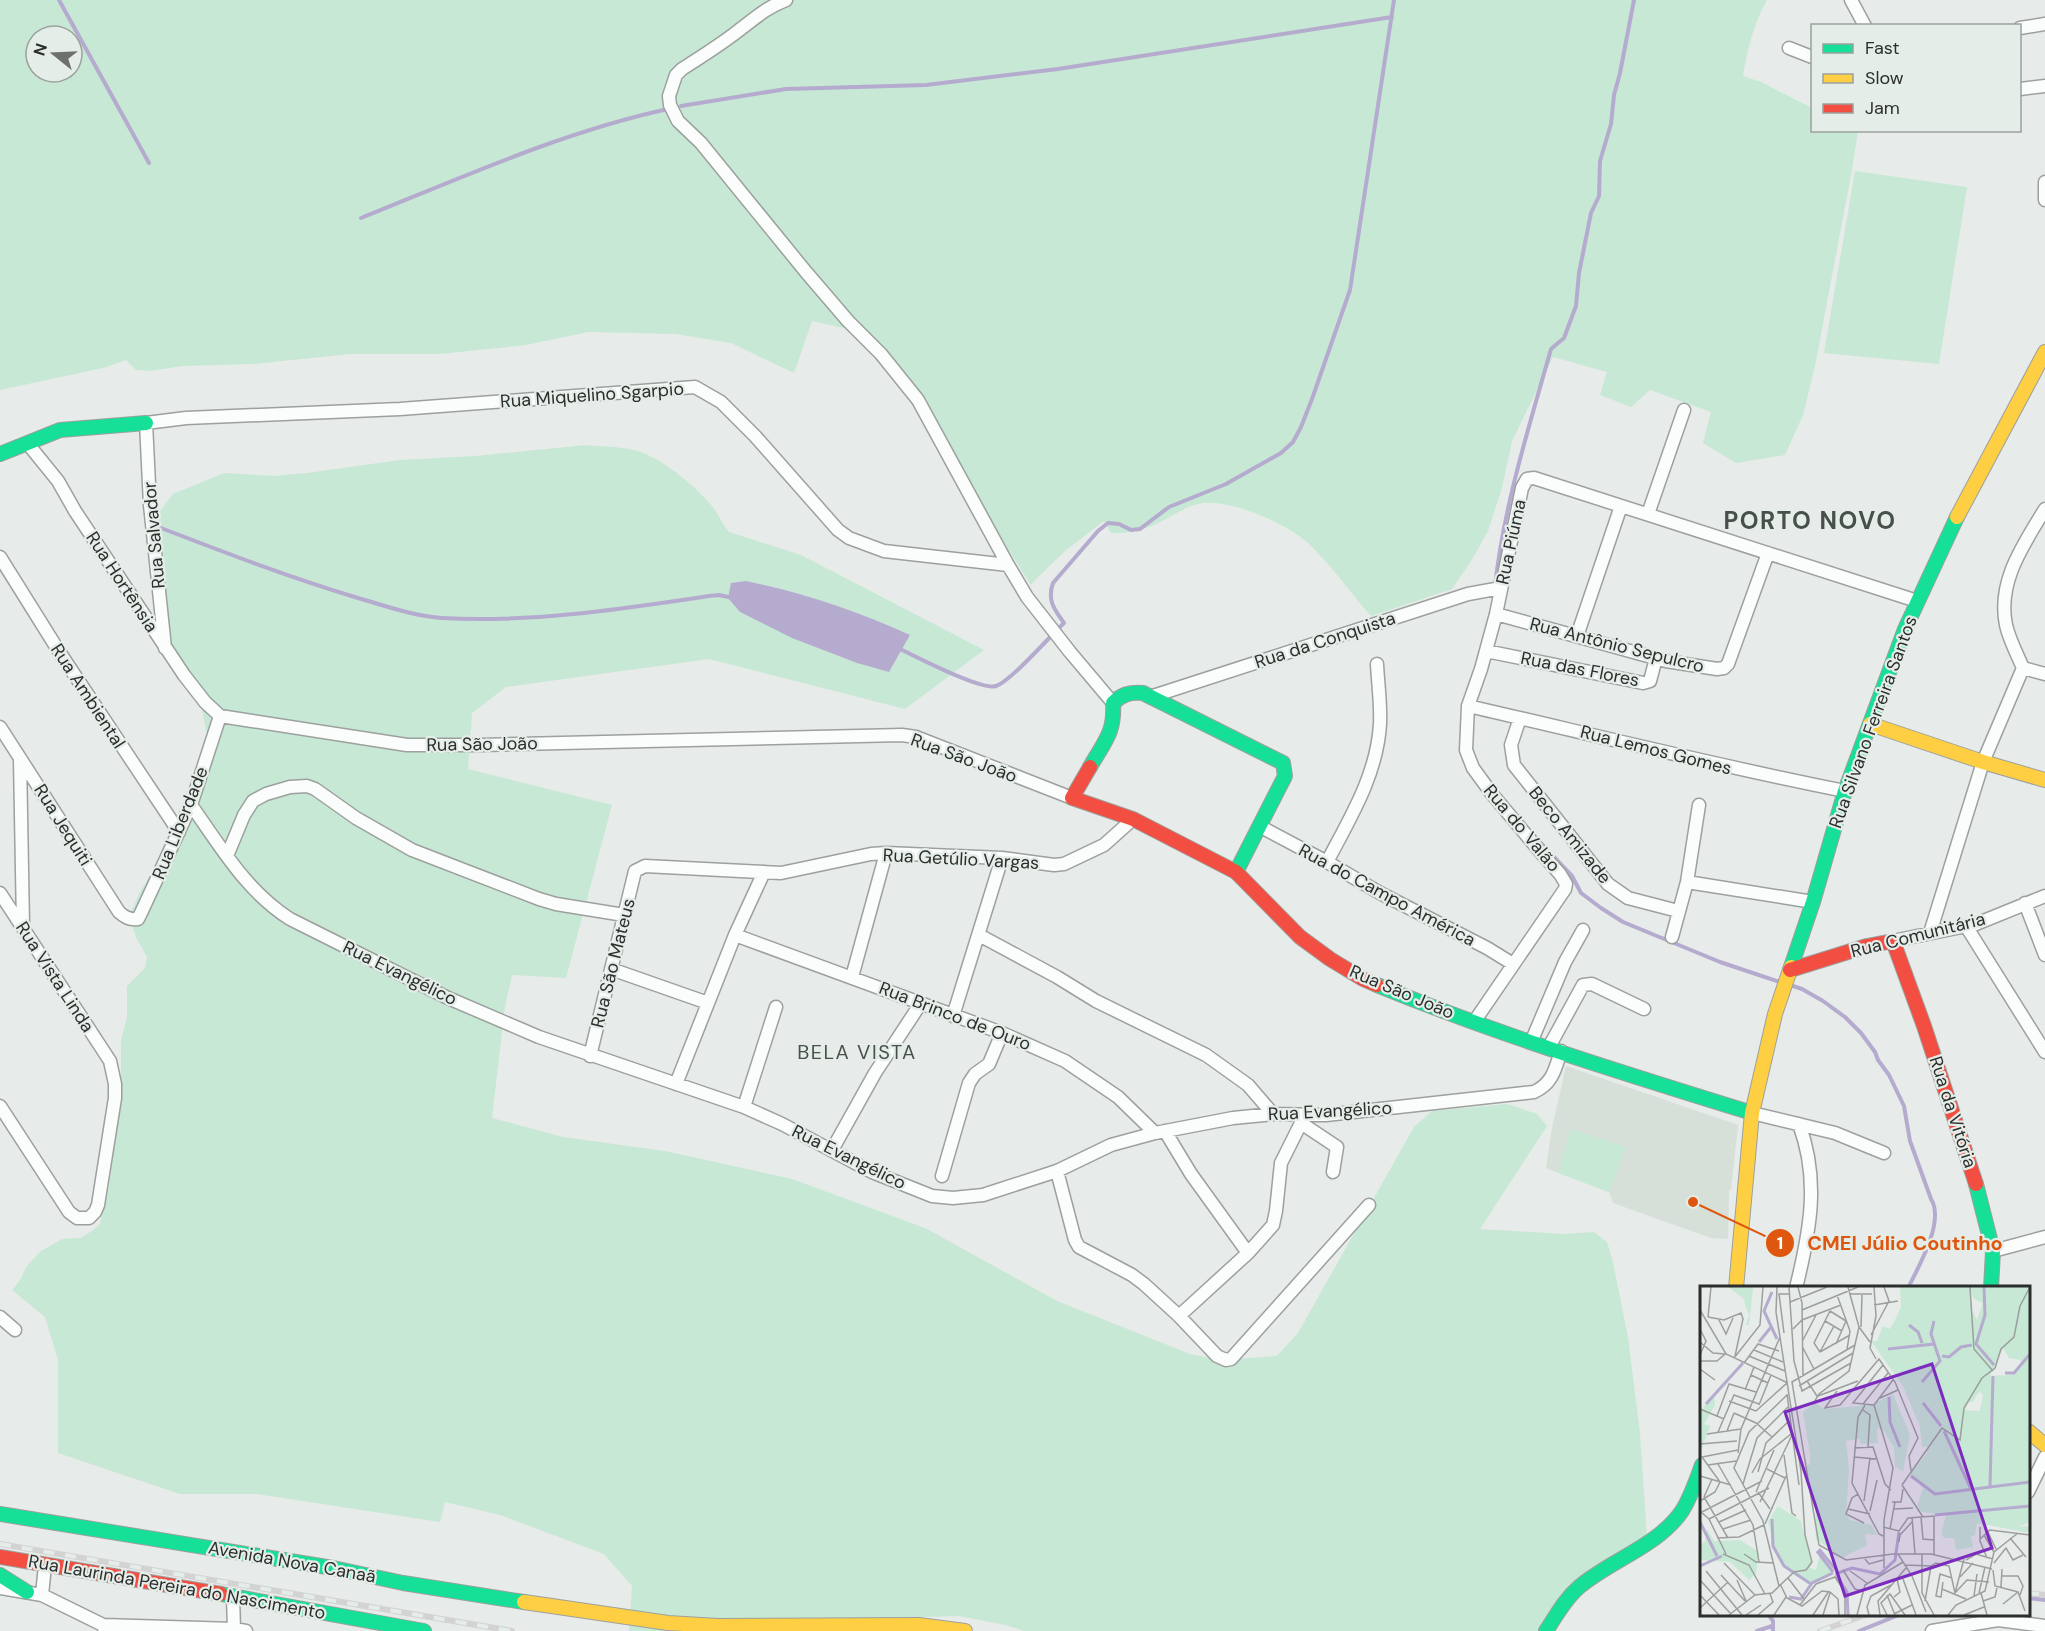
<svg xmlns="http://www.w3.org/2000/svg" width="2045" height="1631" viewBox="0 0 2045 1631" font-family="'DM Sans',sans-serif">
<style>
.built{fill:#d6e0d9}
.green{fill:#c7e8d4;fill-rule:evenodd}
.water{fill:#b5abcf}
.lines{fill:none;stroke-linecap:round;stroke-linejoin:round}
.stream{stroke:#b5abcf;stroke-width:4}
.street-casing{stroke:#9ca09e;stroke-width:15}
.fast-casing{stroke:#9ca09e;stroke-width:16}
.slow-casing{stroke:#9ca09e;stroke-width:16}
.jam-casing{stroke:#9ca09e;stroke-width:16}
.street{stroke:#fbfcfc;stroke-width:12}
.fast{stroke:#16e098;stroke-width:14}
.slow{stroke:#ffcf43;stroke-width:14}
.jam{stroke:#f24e42;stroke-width:14}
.rail-casing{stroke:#d3d3d3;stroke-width:6}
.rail{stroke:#e5ede8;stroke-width:4;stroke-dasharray:11;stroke-linecap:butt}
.labels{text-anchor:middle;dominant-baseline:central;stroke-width:4.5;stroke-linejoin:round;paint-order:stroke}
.street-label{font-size:18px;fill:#2b2e2c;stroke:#e5ede8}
.neighbourhood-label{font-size:20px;letter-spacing:1.5px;fill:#49504c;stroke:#e5ede8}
.district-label{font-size:24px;font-weight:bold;letter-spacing:1.5px;fill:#49504c;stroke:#e5ede8}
.inset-river{fill:none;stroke:#b5abcf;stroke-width:3}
.inset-road{fill:none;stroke:#9c9f9d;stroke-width:1.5}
.view{fill:#7b2cbf;fill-opacity:0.15;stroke:#7b2cbf;stroke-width:3}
.inset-edge{fill:none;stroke:#2b2e2c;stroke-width:3}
.leader{fill:none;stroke:#df570e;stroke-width:2}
.callout-dot{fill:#df570e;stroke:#e5ede8;stroke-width:2}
.mark-label{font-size:18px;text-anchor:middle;font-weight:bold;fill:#fff}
.callout-label{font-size:20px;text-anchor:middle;font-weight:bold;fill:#df570e;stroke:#e5ede8;stroke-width:4.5;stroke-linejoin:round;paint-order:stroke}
</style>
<rect width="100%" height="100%" fill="#e7ebe9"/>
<path class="built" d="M1566,1066L1738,1125L1731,1190H1729L1728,1239L1711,1238L1613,1203L1609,1192L1546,1168L1552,1128Z"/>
<path class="green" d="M0,0H1767C1754,23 1747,50 1743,76L1761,82L1812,108V130L1858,131L1852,170L1815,366L1803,415L1785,455L1736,463L1703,443L1711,412L1650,390L1631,407L1600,395L1607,372L1553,357L1512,441L1502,488L1488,531L1471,561L1452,589L1371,616C1350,592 1331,565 1308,543C1287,523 1226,497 1198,504C1182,508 1170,518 1156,524C1144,530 1125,534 1111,533L1104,521L1065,551L1033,582L1031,585L875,341L857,331L812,321L794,373L731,343L676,334L588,332L526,345L439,354H350L254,364L183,366L149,371L136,370L126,360L103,368L0,390ZM36,36H72V72H36Z
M1855,171L1967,187L1939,364L1824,353Z
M586,445C603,447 624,446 641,452C666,462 693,484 711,505C719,513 721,524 729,532L801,555L984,650L905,709L709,659L506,687L472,713L468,769L612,805L566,978L512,975L505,1006L492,1118L563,1137L665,1151L792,1179L925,1228L1057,1301L1190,1354L1222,1360L1277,1356L1298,1333L1414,1127L1432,1111L1507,1104L1537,1114L1547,1126L1480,1229L1564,1234L1594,1232L1607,1242L1613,1262L1628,1337L1640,1433L1647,1537L1540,1631H1024L1005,1625L959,1616L815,1620H701L663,1631H629L632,1586L604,1554L500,1515L445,1502L440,1522L257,1494H180L58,1453V1360L45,1317L12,1290L21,1279L26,1267L41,1251L62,1239L80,1238L92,1231L100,1224L109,1187L121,1090V1041L127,1017V986L145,968L147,957L136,937L132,925L131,912L140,892L152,873L206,750L207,734L201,705L169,643L151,523L173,494L224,473L273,476L307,473L400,460L475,456ZM746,581C805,593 855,610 910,635L889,672C836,658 788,636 740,612Z
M1571,1129L1626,1147L1609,1192L1558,1173Z"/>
<path class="water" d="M746,581C805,593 855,610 910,635L889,672L857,663L792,638L740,612L728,598L731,583Z"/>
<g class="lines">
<path class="stream" d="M59,0L149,163
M681,106L786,89L926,85L1058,69L1392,17
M361,218C461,178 562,132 668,109
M161,528C226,553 291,578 358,598C386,606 413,616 442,618C532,623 621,609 709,596L719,595L733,598
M1495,586C1504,505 1529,427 1551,349L1564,338L1576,306L1579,273L1591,213L1599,196L1600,161L1611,124L1614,95L1620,73L1634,0
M898,648C915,656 981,691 996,686C1011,681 1050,636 1064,623C1054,609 1047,600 1053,583L1098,531L1108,523L1119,524L1131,530L1140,529L1169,507L1226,484L1281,453L1293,442L1301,427L1312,399L1350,290L1394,0
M1533,835L1572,876L1581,893L1601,908L1623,922L1720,962L1780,982
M1790,985L1802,989L1823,1001L1845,1017L1861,1033L1875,1052L1878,1060L1889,1075L1904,1106L1910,1141L1931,1199C1945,1221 1919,1266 1908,1288
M2028,1598L2045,1600
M1768,1614L1773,1621V1631
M1757,1631L1772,1626
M1859,1631L1901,1614"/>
<g class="street-casing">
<path id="street" d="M786,0C767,7 754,19 738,31C720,45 701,57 682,69L676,75L669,96L670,105L678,121L701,143L806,272L848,321L881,354L918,400L1008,565L1027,597L1070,652L1113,703
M1851,0L1865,26
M2020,28L2045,24
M1789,48L1812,57
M2020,89L2045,86
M2045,182V200
M28,444L58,481L75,511L184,675L205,702L220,716
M2045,509C2024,544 1997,581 2006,625C2009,639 2017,654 2023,668L2045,674
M1648,514L1684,410
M0,557L60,653L179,832
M1496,614L1666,661L1717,669L1724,668L1728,664L1768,553
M1577,636L1621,506
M165,648L150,505L146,423L186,418L400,409L695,387L721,402L755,436L838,530L849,538L884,551L1008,565
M1486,651L1643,683L1650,681L1656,658
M1150,697L1468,594L1501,588
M1468,706C1594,735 1718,766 1845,791
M220,716L407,745H481L902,735L916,737L1072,798
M1520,718L1511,745L1514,765L1608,884L1628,898L1678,911
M0,727L119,912C125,917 129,920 138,919L141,913L191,805L220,716
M20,759L23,925
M191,805C221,847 246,891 290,919L448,998L539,1037L744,1107L782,1124L872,1172L932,1196L953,1198L983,1195L1057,1171L1111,1145L1155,1133L1233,1118L1273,1114L1326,1115L1534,1092C1552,1084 1555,1070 1561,1051
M1261,827L1327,862L1380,893L1487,948L1513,964
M227,856L244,815L253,801L266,794L290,787L307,786L315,789L356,818L412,850L539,899L556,904L624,915
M1327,862C1350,818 1377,775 1380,724C1381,705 1378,684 1377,664
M1687,882L1813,902
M0,893L110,1061L115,1084V1098L98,1205L95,1212L89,1218H77L69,1212L0,1106
M2025,903L2045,955
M1966,926L2045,1052
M1930,933L1983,762L2023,668
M735,935L1002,1033L1065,1061L1118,1097L1155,1133
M979,935L1057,977L1096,1001L1206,1055L1248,1085L1273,1114
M1672,937L1687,882L1699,805
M1893,941L1976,924L2045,896
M611,969L708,1003
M852,977L886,853
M953,1016L1002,858
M1474,1022L1565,889L1566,884L1560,874L1543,855L1492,794L1473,768L1466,750L1468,706L1481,669L1496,614L1522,488L1527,479L1534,478L1917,601
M1532,1040L1565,962L1583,930
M1549,1047L1583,985L1592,984L1644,1009
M590,1056L635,871L645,866L781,873L871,854L886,853L1002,858L1054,865L1064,864L1104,845L1133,819
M676,1084L735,935L764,872
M744,1107L776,1007
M1752,1113L1835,1133L1884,1153
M1301,1123L1337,1147L1333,1172
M1165,1131L1191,1174L1248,1253
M832,1150L875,1073L921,1003
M1057,1171L1075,1240L1079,1247L1132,1275L1144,1284L1179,1316L1217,1356L1226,1360L1231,1359L1369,1205
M942,1176L969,1083L975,1074L989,1064L1002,1033
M1993,1251L2045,1237
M1796,1288C1810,1231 1820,1180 1799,1124
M1179,1316L1248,1253L1273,1225L1276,1211L1281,1163L1305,1115
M0,1317L15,1330
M2028,1492L2045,1457
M0,1588L42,1595L103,1625L105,1631
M42,1595L45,1565
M233,1597L234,1629L236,1631
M103,1625L234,1629L246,1631
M1932,1631L1998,1620L2045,1626"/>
</g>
<g class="fast-casing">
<path id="fast" d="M0,454L60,430L146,423
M1090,767C1104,742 1115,733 1113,703C1122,694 1130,692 1143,693L1283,763L1285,776L1236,872
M1791,967L1813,902L1845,791L1905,629L1957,517
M1377,985C1499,1035 1626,1074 1752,1113
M1976,1184L1993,1251L1991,1288
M0,1514L333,1568L403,1583L524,1602
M0,1575L27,1592
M221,1594L424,1631
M1546,1631C1556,1616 1565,1599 1579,1587C1611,1560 1658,1546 1682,1511C1691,1497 1696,1481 1702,1465"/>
</g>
<g class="slow-casing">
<path id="slow" d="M1957,517L2045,352
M1870,724L1983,762L2045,780
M1736,1288L1752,1113L1775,1014L1791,967
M2028,1431L2045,1445
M524,1602L668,1623L718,1626L919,1625L965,1631"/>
</g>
<g class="jam-casing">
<path id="jam" d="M1090,767L1072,798L1133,819L1236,872L1300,937L1330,959L1363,979L1377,985
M1790,970L1867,946L1893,941L1924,1026L1976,1184
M0,1557L221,1594"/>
</g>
<use href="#street" class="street"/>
<use href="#fast" class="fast"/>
<use href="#slow" class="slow"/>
<use href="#jam" class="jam"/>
<g class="rail-casing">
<path id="rail" d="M0,1544L512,1631
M2028,1593L2045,1595
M1820,1631L1868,1614"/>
</g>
<use href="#rail" class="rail"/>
</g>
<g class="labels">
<g class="street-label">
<text transform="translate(592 395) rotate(-4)">Rua Miquelino Sgarpio</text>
<text transform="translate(154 535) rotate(-95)">Rua Salvador</text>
<text transform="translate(1511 542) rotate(-78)">Rua Piúma</text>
<text transform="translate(122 582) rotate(57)">Rua Hortênsia</text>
<text transform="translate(1325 640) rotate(-18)">Rua da Conquista</text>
<text transform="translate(1617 645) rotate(14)">Rua Antônio Sepulcro</text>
<text transform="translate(1580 669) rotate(11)">Rua das Flores</text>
<text transform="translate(88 696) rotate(57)">Rua Ambiental</text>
<text transform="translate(1873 722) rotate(-70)">Rua Silvano Ferreira Santos</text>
<text transform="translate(482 744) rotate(-1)">Rua São João</text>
<text transform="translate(1656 750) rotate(14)">Rua Lemos Gomes</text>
<text transform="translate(964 758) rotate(20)">Rua São João</text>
<text transform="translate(180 823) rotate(-68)">Rua Liberdade</text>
<text transform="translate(63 825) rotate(58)">Rua Jequiti</text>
<text transform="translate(1522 828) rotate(50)">Rua do Valão</text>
<text transform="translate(1570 835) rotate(51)">Beco Amizade</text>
<text transform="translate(961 859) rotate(3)">Rua Getúlio Vargas</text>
<text transform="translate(1387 895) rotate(28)">Rua do Campo América</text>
<text transform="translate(1918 935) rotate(-14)">Rua Comunitária</text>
<text transform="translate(613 963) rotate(-76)">Rua São Mateus</text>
<text transform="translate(400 973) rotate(26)">Rua Evangélico</text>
<text transform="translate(55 977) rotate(57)">Rua Vista Linda</text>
<text transform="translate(1402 992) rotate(23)">Rua São João</text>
<text transform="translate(955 1016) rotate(21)">Rua Brinco de Ouro</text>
<text transform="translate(1330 1111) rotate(-3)">Rua Evangélico</text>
<text transform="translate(1953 1112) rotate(72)">Rua da Vitória</text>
<text transform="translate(849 1157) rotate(26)">Rua Evangélico</text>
<text transform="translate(292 1562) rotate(10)">Avenida Nova Canaã</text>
<text transform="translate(177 1587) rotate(10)">Rua Laurinda Pereira do Nascimento</text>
</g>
<g class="neighbourhood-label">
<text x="857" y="1052">BELA VISTA</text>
</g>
<g class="district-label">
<text x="1810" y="520">PORTO NOVO</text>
</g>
</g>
<g transform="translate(1700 1286)">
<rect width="330" height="330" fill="#e7ebe9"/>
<path d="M28,1H53L49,39H46L49,29L43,12ZM200,1H330V236L318,241L330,240V247L277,237L275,249L271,250L273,261L256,264L254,252H244L241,248L246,229L222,226L217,220L223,202L210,188L227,167V161H222L220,141L203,100L171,55H177L183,40L190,43L194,36L201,21ZM271,6L274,13L283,17L277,34L271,23ZM303,62L309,72L320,74L323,80L312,89L290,90ZM279,106L283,108L280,125L265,124L268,116H273ZM193,108L210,149L203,186L195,180L194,161L182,142L177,143L178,157L161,158L159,153L146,155L149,184L146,228L150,234L172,239L177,249L165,248L167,259L142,272L116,253L115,212L103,183L110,178V168L103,126L116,117L124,123L171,119ZM14,109L15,119L4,138L10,140L0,167V125ZM78,220L101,235L112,276L110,282L116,284L120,268L135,286L110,298L85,281L76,267L68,236ZM7,243L14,255L40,254L59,266L56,287L49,294L30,276L2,274L0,259L5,255Z" fill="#c7e8d4" fill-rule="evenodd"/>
<path class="inset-river" d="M284,1L285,29L276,58L294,79M72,6L64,25L77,53M209,39L218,46L222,57M59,56L71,41M188,63L234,58M242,70L249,71L261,61L272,59M305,87H314L330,68M222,96L240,75L231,48L234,35M189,111L190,136L200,161M223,117L241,140M6,118L43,77M244,145L271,203M211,190L235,208L330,196M290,200L293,90M235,229L330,220M72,233L73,260L84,280L111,298M0,236L17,270M119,263L137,285M117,265L133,286M0,280L22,270M135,288L152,282L180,288L195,274L199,246M136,289L147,306L148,329M89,311L101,313L112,297L133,287"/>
<path class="inset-road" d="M89,1L94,75L102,105L151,77M98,1L102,17L103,90M174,1L176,30M270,1L274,63L293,85M150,8H172M137,9L150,45L147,63M90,16L127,1M174,19L198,15M0,24L26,68L88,97M102,24L158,1M130,25L146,35M176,30L170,62L176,73M8,31L24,34L41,27L43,33L35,70M8,31L11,1M19,34L26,48L33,32M125,35L142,45M159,41L170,56M161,41L162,9M0,43L6,55L0,69M93,43L102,34L141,19M84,47L79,8H90M171,49L189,15L184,1M103,54L116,29M0,56L13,67L25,68M136,58L146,35M155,59L92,96L119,259L146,274L193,268H231L292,283M103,62L114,83M54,64L83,76M120,66L114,57L130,25M120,66L150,49M120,66L134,40M49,70L85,85M34,72L60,39L63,1M0,75H17L25,68M44,77L58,58L79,65M0,83L15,94M51,89L68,97M107,95L117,110M99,100L153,67M45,104L54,81M137,105L125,122L140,119L179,73L195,96L218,152L209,170L211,185M87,108L99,199M118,110L158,95M180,112L198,104M29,115L56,125M113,118L119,108L149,85L159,41L148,1M163,118L188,87M59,119L71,89M165,119L158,131L152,197L179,248L183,250M174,119L193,182L184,234V282M174,119L153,117L183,79M174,119L193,94M0,123L24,133M163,124L170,129L168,161M56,125L87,97M34,127L56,137L72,151M17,130L29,98L56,106M27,145L34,127M18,146L34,109L59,118M7,148L41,143M0,158L37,155M154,162L173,161L185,198L191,204M38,167L41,143L80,51M84,169L92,227L96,230M154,171L176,173M18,178L53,239L59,276M8,179L36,175M67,183L85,192M58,186L66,157L89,135M52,187L60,173L91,148M0,190L31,199M20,196L2,171L38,164M43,198L57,152L89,120M202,199L242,142L260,154L264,122L282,92L295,82L301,63L314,51L320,20L330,1M202,199L223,231M56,206L74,164M58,206L70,223M158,208L152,212L146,228L164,237M4,211L28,252M4,211L12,193M0,215L15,206L20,196M164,215L170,172M60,216L93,147M192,216H201L203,203M148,223L170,228M194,223L213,222M170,225L177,194M1,226L9,233L26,268M0,227L62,195M212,231L215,268M221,231L223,253L234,254M9,233L69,202M19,236L46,224M65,238L86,190M183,241L199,245L208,232L234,230V268M280,241V255L287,272M23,243L51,234M190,243L195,216M287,244L296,263M284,249L294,266M17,252L39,251L64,239M310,252L326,271M280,253L290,244L330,249M199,256L200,249L212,236M23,268L49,279L65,308M44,268L56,276L74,277M198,268L212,290L226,326M222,268V307L234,329M165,273L169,278L183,274M266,274L276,268L293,273M24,277L55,309M294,277L306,262L313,274L323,269M205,279L231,280M143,284L155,303L162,305M293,284L295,300L318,306L325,325M6,285L42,329M150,285L167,297M21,289L45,315M301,290H318L323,300L320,309M260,291L273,277M88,292L104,313M203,293L216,329M0,294L31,328M37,294L46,315M80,298L87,312L102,320L122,305L130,306M79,300L63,235L34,182L49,146L87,109M301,301L302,283M242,303L243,296L241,311L236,310L240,288L252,292M242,303L266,313M130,306L138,313L139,329M255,307L264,273M279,307L285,281M281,307L287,329M0,309L19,329M187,309L195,329M274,310L277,288M194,311L200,306L197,293M225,315L231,280L236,277L249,280L255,307L267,294L289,296M283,315L295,311L297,302M303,318L318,306M100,319L116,298L135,291L145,306V329M0,322L28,296M194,328L212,319M29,329L55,309L72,307L94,286L106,284L112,276L105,249L101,185L76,26L77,1M46,329L61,319M58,329L73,316L70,308M74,329L86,311M113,329L129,305M123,329L130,307M157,329L165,299L203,276M169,329L167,321L171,310L191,299M180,329L178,315L206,282M187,329L181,317L190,308L205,329M248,329L256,319L285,305L294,266L318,247M264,329L284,321"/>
<path class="view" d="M232,78L292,262L145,310L85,126Z"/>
<rect width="330" height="330" class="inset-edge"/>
</g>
<path class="leader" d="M1693 1202L1780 1243"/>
<g class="callout-dot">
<circle cx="1693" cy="1202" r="6"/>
<circle cx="1780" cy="1243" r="15"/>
</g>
<g class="mark-label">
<text x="1780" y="1249">1</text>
</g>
<g class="callout-label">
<text x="1905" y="1250">CMEI Júlio Coutinho</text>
</g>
<rect x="1811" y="24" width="210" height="108" fill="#e5ede8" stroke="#9ba19d" stroke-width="1.5"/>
<rect x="1823" y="44" width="30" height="9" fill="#16e098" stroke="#9ba19d" stroke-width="1.5"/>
<text x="1865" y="54" font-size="18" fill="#2b2e2c">Fast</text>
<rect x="1823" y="74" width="30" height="9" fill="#ffcf43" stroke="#9ba19d" stroke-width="1.5"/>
<text x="1865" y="84" font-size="18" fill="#2b2e2c">Slow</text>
<rect x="1823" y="104" width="30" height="9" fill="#f24e42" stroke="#9ba19d" stroke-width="1.5"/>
<text x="1865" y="114" font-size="18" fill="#2b2e2c">Jam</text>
<g transform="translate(54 54) rotate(288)"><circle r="28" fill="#e5ede8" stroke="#9ba19d" stroke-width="1.5"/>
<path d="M0-4.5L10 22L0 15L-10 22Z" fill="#6d706e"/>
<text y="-9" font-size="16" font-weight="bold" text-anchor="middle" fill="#2b2e2c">N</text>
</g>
</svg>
